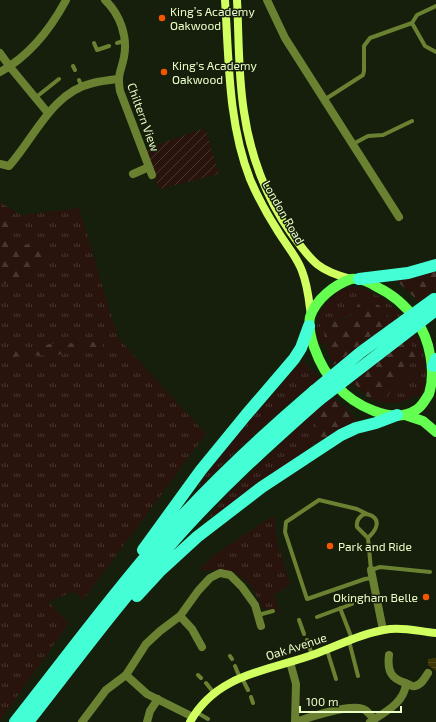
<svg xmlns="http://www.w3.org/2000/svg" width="436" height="722" viewBox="0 0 436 722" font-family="'Exo 2',sans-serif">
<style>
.grass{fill:url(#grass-tufts)}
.forest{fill:url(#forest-firs)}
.garden{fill:url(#garden-furrows)}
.water{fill:url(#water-rules)}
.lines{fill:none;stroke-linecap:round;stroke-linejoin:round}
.lane{stroke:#6a8132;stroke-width:4}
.street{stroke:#6a8132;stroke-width:8}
.secondary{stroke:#d2ff60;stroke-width:8}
.primary{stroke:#64ff50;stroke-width:10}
.highway{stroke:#44ffd5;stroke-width:12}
.highway-bridge{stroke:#44ffd5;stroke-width:12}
.poi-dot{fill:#f45600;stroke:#161f0b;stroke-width:1.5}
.labels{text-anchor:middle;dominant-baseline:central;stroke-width:3;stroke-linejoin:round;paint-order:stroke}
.poi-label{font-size:12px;fill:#ebffc9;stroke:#161f0b;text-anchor:start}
.street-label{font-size:12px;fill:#ebffc9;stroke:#161f0b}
</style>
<defs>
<pattern id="grass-tufts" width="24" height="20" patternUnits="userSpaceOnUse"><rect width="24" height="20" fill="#29140d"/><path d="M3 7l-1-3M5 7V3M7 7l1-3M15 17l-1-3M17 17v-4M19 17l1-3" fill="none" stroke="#48372f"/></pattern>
<pattern id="forest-firs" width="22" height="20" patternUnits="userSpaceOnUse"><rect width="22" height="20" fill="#29140d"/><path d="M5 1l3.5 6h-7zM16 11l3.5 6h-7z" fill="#48372f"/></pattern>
<pattern id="garden-furrows" width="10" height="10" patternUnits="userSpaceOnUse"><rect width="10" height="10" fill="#29140d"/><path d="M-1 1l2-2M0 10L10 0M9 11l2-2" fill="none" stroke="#48372f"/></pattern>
<pattern id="water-rules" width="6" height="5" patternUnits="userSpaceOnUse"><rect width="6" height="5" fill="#3d3706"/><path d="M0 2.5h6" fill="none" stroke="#504b1d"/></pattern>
</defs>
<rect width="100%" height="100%" fill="#161f0b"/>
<path class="grass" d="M0,202L21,215L79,208L118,338L206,434L83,600L74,591L48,602L69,623L0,721Z
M351,287C378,288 409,317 419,341C422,348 424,357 425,365C427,376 426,388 419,398L416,395C405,402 395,405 382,402L387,397L397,380L408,375L410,367L409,361L415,358V353L411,344L357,386L359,390L352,384L334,365L373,334L382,329L360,302C354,315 346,319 332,321L325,329V342L319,345C311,320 326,293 351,287Z
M302,361H303L319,379L293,399L238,449L202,484L199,486V483L242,429Z
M309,417L313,418L319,431L318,442L293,459L225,509L211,517H209L229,493Z
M274,515L277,542L290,584L274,595L281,615L275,609H263L251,585L234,572L221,569L198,571L215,554Z"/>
<path class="forest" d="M0,204L14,213L11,243L23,246L34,242L43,246L48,261L38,269L32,279L0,284Z
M436,271V289L421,300L419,301L416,299L398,282V280L417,277Z
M361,300C374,300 390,309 389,323L385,327L373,334L334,365C327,352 323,340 325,325C332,319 342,322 350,316C355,312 357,305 361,300Z
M407,340C413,343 415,352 415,358L409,361L410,370L408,375L397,380L385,401C372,406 359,389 353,381L404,341Z
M95,342L102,343L103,348L97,350L53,355L18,356L0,361V349H17L51,344Z
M331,399C340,400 348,411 354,418L355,421L354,424L318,442L319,431L313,418L309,417L320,407Z"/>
<path class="garden" d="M205,128L219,174L159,189L146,149Z"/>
<path class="water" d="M436,658V671L428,665V659Z"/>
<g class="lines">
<path class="lane" d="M412,23L425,46L436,52
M94,43L97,50L109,46
M117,43L124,41
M73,66L75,70
M79,80L82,87
M35,98L59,79
M324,100L363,75L364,71V46L370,38L412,23L417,15L436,6
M353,144L368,136L383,135L412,121
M364,514C372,514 379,519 376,527C375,531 371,535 368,538L357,527C356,521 359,517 364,514Z
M367,514L357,509L319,500L286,522L285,532L307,599L365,579L372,578
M368,538L371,570L380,567L430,572
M340,608L352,639
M258,615L273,611
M317,617L352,604
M299,620L304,634
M307,640L312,655
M349,641L358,676
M327,650L336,679
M230,656L232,659
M235,666L240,678
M198,675L201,678
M242,678L248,690
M206,683L214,693
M251,697L253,703
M196,712L208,719"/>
<path class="street" d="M105,0C120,14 128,37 124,57C121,72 117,74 120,91L152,175
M267,0L285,38L399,217
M0,53L10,67L48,113
M0,72C29,56 51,28 66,0
M0,164L9,166C35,137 52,92 93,83C101,81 110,80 118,79
M133,174L149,167
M371,570L383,630
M180,616L192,629L202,647
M389,655C387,671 391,679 406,683C409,684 412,687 415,686C421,685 425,678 428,673
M290,662L296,684L295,722
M126,675L147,694L193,717
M82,722L106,690L126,675L146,644L160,631L180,616L198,591L210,578L220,573L230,575L242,587L255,605L261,626
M147,722L150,711L158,699
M296,722C310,717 349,704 363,709C367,710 371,716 374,719
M370,722C385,712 404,703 406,684"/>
<path class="secondary" d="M225,0C229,60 228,123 250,179C258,198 268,216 279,233C287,246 297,257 302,271C308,286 309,301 311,316
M237,0C239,37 238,75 244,112C250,154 266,198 291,233C311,260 316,270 351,279
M190,722C217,673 269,671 315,654C339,645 365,632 390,629C406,627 421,632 436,633"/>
<path class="primary" d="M351,279C361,278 369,282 377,287C392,294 406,306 416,320C430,339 436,372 429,394C425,400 422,407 416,410C392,426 353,404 337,386C326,375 319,361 314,347C311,338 308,327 310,317C316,299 334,285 351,279Z
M405,415L423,421L436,432"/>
<path class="highway" d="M359,279L408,273L436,265
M433,366L436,359
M143,550L201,470L246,415L294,359L301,348L309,326
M137,596L161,570L197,537L262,487L341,435L356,428L376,423L397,415
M15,722C61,664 105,604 154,547C203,491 258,439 314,391
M28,722C75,662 120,601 171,544C216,492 267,446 319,400"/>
<path class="highway-bridge" d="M314,391L361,352L434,299
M319,400L436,310"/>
</g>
<g class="poi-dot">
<circle cx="162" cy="18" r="4"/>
<circle cx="164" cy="72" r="4"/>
<circle cx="330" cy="546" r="4"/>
<circle cx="426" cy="597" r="4"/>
</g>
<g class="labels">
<g class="poi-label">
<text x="170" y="11">King’s Academy<tspan x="170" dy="14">Oakwood</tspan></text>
<text x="172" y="65">King's Academy<tspan x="172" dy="14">Oakwood</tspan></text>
<text x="338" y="546">Park and Ride</text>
<text x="418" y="597" text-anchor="end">Okingham Belle</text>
</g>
<g class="street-label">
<text transform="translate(144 117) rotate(70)">Chiltern View</text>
<text transform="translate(284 212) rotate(60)">London Road</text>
<text transform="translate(296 646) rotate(-18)">Oak Avenue</text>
</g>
</g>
<path d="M300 706v6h101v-6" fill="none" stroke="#ebffc9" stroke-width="2"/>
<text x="306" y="706" font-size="12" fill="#ebffc9" stroke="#161f0b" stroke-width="3" paint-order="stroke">100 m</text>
</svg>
